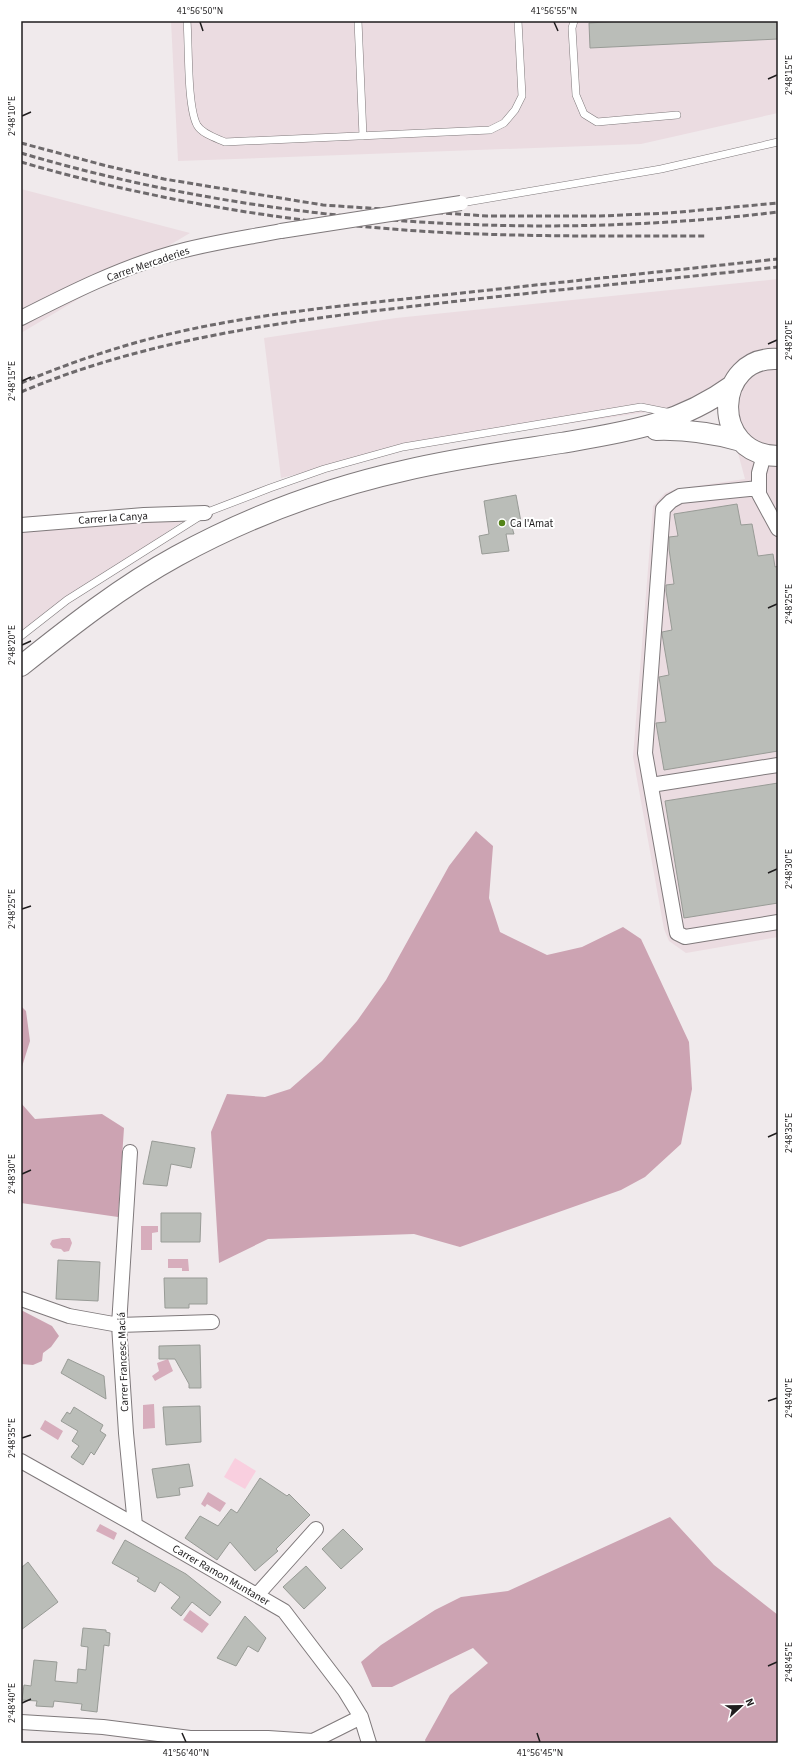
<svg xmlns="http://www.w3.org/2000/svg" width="799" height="1764" viewBox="0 0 799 1764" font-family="'Source Sans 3',sans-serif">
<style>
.built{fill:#ebdce1}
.green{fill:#f9cfdf}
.forest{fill:#cca3b2}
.water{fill:#d7adbc}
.building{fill:#babdb8;stroke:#989b96}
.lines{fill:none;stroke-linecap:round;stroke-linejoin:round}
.lane-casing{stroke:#7f797b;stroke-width:8}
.street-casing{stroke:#7f797b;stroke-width:16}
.secondary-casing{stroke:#7f797b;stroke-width:22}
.lane{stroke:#fff;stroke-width:7}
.street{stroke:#fff;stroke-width:14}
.secondary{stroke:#fff;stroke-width:20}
.rail{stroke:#6e6a6c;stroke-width:3;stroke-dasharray:6 3;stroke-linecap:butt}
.street-bridge-casing{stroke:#7f797b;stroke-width:16;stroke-linecap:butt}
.street-bridge{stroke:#fff;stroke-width:14}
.ticks{fill:none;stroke:#1f1d1e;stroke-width:1.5}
.poi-dot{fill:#538417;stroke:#fff;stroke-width:1.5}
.labels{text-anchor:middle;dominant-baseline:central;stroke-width:4;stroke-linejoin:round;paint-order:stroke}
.street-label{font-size:11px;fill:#1f1d1e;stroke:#fff}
.poi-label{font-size:11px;fill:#1f1d1e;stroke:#fff;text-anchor:start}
.neatline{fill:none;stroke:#1f1d1e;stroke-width:1.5}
.ticks-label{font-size:10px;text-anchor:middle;fill:#1f1d1e}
</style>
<rect width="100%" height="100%" fill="#f0eaec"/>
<path class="built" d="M171,21H778V113L641,144L178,161Z
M21,189L190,233L21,333Z
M778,279V937L686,953L669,941L664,929L633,757L653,506L665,493L676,489L745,479L724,401L433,443L281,478L264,338L396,318Z
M190,516L21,634V530Z"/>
<path class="green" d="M235,1458L256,1471L245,1489L224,1477Z"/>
<path class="forest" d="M476,831L493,846L489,898L500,932L547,955L582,947L623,927L641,939L689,1042L692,1089L681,1144L645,1177L621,1190L460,1247L414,1234L268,1239L219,1263L211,1132L227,1094L265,1097L290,1089L322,1061L357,1021L386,980L449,866Z
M21,1006L26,1011L30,1041L21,1070Z
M21,1103L35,1119L102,1114L124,1128L118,1217L21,1203Z
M21,1310L52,1326L59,1336L51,1347L43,1353L42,1361L33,1365L21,1364Z
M670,1517L714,1565L778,1615V1743H426L425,1740L450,1695L488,1663L473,1648L392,1687H372L361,1662L381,1645L435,1610L461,1597L508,1591Z"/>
<path class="water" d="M141,1226H158V1232L152,1233V1250H141Z
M62,1238H70L72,1243L69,1251L64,1252L61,1249L53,1248L50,1244L52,1240Z
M168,1259H188L189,1271H182V1268H168Z
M168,1359L173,1371L155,1381L152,1376L159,1371L157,1363Z
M154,1404L155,1428L143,1429V1405Z
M45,1420L63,1431L58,1440L40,1429Z
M208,1492L226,1503L220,1512L207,1504L205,1507L201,1504Z
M100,1524L117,1533L114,1540L96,1531Z
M190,1610L209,1624L202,1633L183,1620Z"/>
<path class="building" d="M622,21H778V39L590,48L589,23Z
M516,495L521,522L511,524L514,534H506L509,551L482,554L479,536L489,534L484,501Z
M737,504L741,525L752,524L758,556L773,554L775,567L778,566V751L664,770L656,723L666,722L659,677L669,675L662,634V632L672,630L666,591V585L674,584L669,549V537L678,536L674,514Z
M778,783V903L684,918L665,801Z
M152,1141L195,1148L191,1168L171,1164L167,1186L143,1184Z
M161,1213H201L200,1242H161Z
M58,1260L100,1262L98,1301L56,1299Z
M164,1278H207V1304H189V1308H165Z
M200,1345L201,1388H189V1384L175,1359H159V1346Z
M68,1359L104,1376L106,1399L61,1373Z
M200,1406L201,1442L166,1445L163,1407Z
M74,1407L103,1425L100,1431L106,1435L94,1455L91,1452L83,1465L71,1457L79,1446L72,1441L78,1431L61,1421L67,1412L70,1414Z
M189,1464L193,1486L179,1488L180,1495L157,1498L152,1469Z
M260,1478L287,1496L289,1494L310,1515L276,1549L278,1551L255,1571L230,1542L217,1560L185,1538L200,1516L218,1526L231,1509L237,1513Z
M343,1529L363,1549L341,1569L322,1549Z
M125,1540L186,1574L221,1602L210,1616L192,1602L181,1616L171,1608L180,1597L160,1582L155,1592L137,1581L139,1578L112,1563Z
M28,1562L58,1602L21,1630V1568Z
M306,1566L326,1588L304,1609L283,1587Z
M245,1616L266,1638L258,1652L248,1646L236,1666L217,1658Z
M83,1628L106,1630V1632L110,1633L109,1646L104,1645L97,1712L81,1710L82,1704L54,1701L53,1707L36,1706L37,1701L22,1700L24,1685L31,1686L34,1660L57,1662L55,1681L77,1683L78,1669L86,1670L88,1647L81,1646Z"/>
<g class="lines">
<g class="lane-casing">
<path id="lane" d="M187,21C189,45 187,106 197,125C202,134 216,138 225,142L490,130L504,123L515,110L522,96L518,21
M358,21L363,136
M574,21L572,28L576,95L584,114L597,122L677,115
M461,203L661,169L778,142
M21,636L67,600L205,513L270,488L324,469L403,447L641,407L671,413"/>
</g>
<g class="street-casing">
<path id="street" d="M21,318C70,293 120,268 173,253C209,243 245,238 281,231
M764,455L759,473V494L778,529
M759,488L680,496L671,501L663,509L645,753L677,933L685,937L778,922
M21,525L144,515L205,513
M651,785L778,765
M130,1152L119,1325L126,1433L135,1525
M21,1299L69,1316L119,1325L212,1322
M21,1461L135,1525L284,1611L345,1691L361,1717L369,1743
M257,1595L316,1529
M21,1722L103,1727L190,1738H268L313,1741L361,1717"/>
</g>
<g class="secondary-casing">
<path id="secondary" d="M778,359C714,355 709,455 778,456
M656,430C686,429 712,433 741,441
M21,666C71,626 122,586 177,556C250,516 326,488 407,470C458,458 510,451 561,443C626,432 678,425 733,385"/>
</g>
<use href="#lane" class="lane"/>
<use href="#street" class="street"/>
<use href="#secondary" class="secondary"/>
<path class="rail" d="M21,143L107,166L164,179L323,205L487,216H600L669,213L778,203
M21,153C260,224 531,242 778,212
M21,162C155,201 296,224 435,232C525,237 616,236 706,236
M21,383C74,361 130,342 187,330C271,312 358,304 443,295C555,283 666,271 778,259
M21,392C149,338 287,321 424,305C542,291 660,280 778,267"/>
<g class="street-bridge-casing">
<path id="street-bridge" d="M281,231L461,203"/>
</g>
<use href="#street-bridge" class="street-bridge"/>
</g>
<path class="ticks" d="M200,22L203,31M554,22L558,31M768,79L777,75M22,116L31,112M768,344L777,340M22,381L31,377M768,608L777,604M22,645L31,641M768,873L777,869M22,909L31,906M768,1137L777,1133M22,1174L31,1170M768,1401L777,1398M22,1438L31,1435M768,1666L777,1662M22,1703L31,1699M182,1733L186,1742M537,1733L540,1742"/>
<circle class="poi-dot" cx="502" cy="523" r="4"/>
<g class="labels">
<g class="street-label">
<text transform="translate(148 264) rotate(-19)">Carrer Mercaderies</text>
<text transform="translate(113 518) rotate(-4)">Carrer la Canya</text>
<text transform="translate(123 1362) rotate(-92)">Carrer Francesc Maciá</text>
<text transform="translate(221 1575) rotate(30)">Carrer Ramon Muntaner</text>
</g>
<g class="poi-label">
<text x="510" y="523">Ca l'Amat</text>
</g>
</g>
<rect width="799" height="1764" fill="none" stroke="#ffffff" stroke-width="44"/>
<g transform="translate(741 1706) rotate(68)" stroke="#ffffff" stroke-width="3" paint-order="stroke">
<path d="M0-3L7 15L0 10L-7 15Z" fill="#1f1d1e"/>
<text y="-6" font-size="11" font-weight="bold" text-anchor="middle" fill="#1f1d1e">N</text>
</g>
<rect x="22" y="22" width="755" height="1720" class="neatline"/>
<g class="ticks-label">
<text x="200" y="14">41°56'50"N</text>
<text x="554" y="14">41°56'55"N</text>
<text transform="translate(788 75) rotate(-90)" y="4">2°48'15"E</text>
<text transform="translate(11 116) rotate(-90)" y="4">2°48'10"E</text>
<text transform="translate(788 340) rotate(-90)" y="4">2°48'20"E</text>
<text transform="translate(11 381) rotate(-90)" y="4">2°48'15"E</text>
<text transform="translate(788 604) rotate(-90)" y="4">2°48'25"E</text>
<text transform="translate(11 645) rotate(-90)" y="4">2°48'20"E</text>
<text transform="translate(788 869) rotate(-90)" y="4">2°48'30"E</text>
<text transform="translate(11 909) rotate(-90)" y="4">2°48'25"E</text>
<text transform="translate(788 1133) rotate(-90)" y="4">2°48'35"E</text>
<text transform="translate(11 1174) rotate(-90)" y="4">2°48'30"E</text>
<text transform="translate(788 1398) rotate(-90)" y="4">2°48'40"E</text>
<text transform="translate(11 1438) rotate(-90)" y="4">2°48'35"E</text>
<text transform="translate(788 1662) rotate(-90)" y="4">2°48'45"E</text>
<text transform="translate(11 1703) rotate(-90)" y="4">2°48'40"E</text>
<text x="186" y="1756">41°56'40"N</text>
<text x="540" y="1756">41°56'45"N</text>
</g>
</svg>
